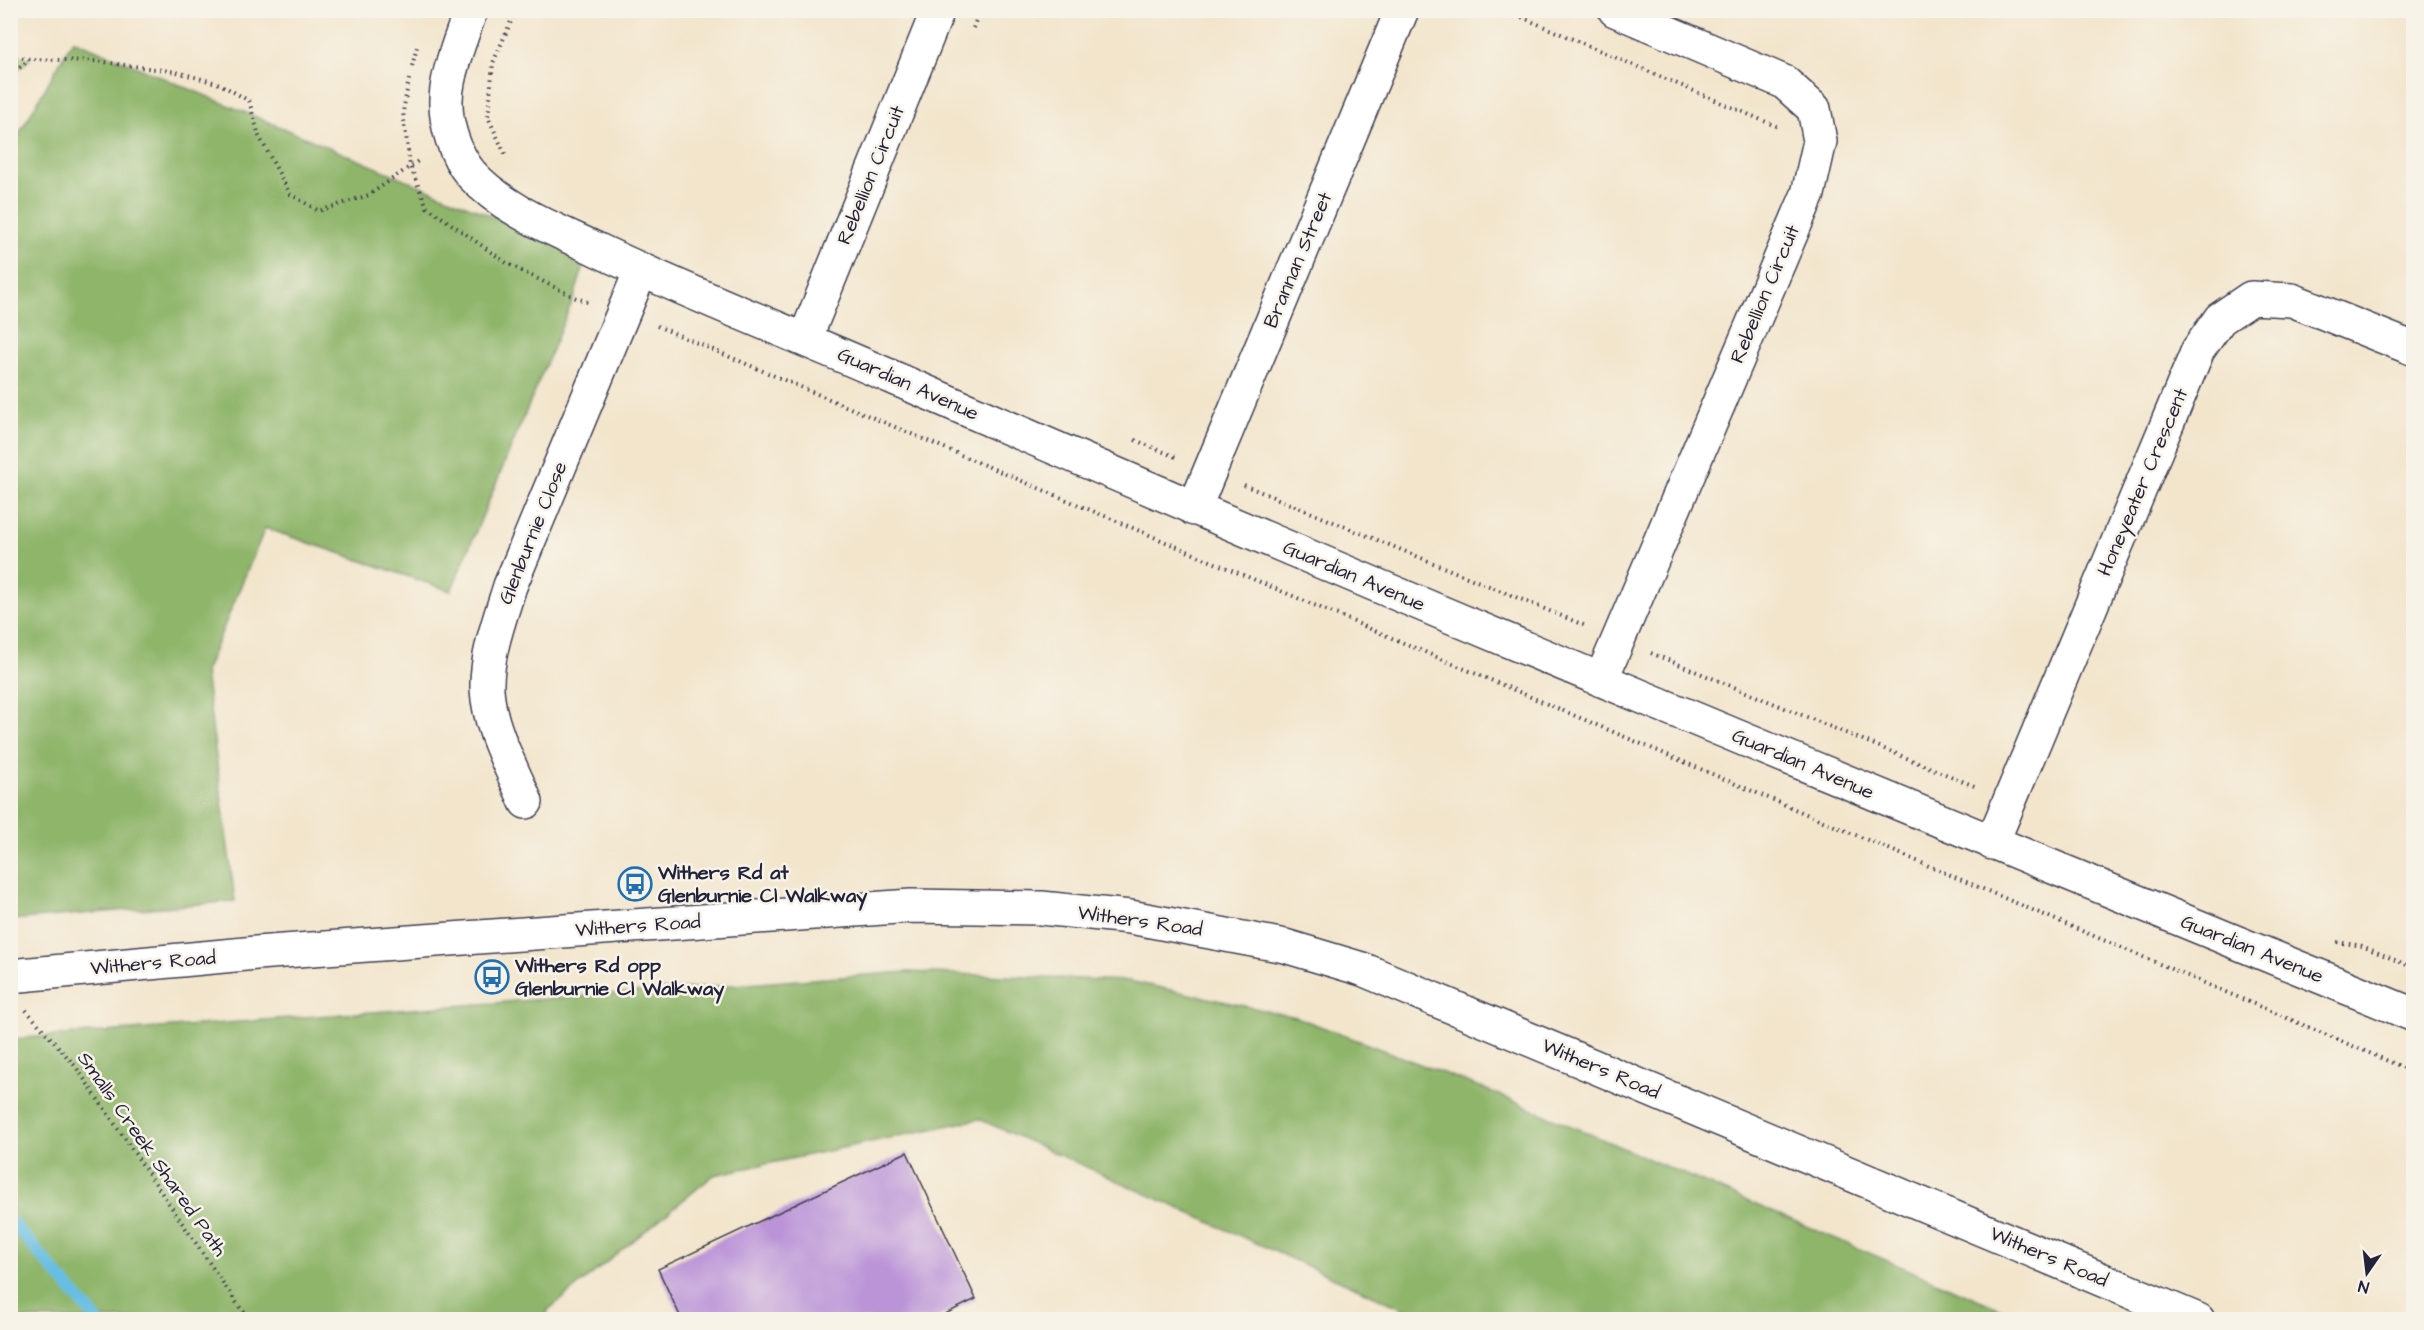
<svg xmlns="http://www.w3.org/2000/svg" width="2424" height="1330" viewBox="0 0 2424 1330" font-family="'Architects Daughter',sans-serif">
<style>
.green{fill:#b4d37b;stroke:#6b7a5b;stroke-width:1.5}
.forest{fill:#8fb56b;stroke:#586c53;stroke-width:1.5}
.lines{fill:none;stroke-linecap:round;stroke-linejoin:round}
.stream{stroke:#66bee3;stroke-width:12}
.building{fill:#bb94d8}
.minor-casing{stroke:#413f51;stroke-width:36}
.major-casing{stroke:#413f51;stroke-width:36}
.path{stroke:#413f51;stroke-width:4;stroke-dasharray:1.5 4.5;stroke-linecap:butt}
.minor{stroke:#fff;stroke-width:33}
.major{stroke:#fff;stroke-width:33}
.labels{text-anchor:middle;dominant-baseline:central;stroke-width:5;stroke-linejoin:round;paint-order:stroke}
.street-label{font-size:20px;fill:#22223b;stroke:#f7f3e8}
.poi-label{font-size:20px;font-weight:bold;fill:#22223b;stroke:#f7f3e8;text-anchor:start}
</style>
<rect width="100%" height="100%" fill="#f7f3e8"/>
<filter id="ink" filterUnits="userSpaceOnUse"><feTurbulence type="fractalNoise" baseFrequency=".0167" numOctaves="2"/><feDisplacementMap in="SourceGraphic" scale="12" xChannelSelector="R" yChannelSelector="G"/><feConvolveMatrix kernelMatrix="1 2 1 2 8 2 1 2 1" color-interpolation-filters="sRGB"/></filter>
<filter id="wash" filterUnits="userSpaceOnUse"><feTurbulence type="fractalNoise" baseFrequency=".008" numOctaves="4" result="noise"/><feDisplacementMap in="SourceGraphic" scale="24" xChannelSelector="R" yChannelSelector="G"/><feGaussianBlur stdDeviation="1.35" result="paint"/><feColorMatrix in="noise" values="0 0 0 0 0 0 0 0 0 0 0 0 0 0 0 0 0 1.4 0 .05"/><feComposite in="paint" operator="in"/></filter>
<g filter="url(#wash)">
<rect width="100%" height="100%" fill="#f2e5cc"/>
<path class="green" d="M10,56L30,59L11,75H10Z"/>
<path class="forest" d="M73,40L587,256L574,297L451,591L265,528L205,672L235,901L11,920V148Z
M907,972L1129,981L1296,1017L1480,1087L2024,1319H1426L979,1119L714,1175L548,1310L546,1319H11V1039Z"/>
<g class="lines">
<path class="stream" d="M10,1220L97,1320"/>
</g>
<g id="blocks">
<path class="building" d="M907,1152L976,1299L933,1320H682L658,1269Z"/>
</g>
</g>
<g filter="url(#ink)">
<use href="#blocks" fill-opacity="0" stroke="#413f51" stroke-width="1.5"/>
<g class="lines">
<g class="minor-casing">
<path id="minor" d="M471,10C462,35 447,72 446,99C445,124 455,155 471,174C504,210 554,229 598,250C695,296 796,335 894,378C1398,598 1905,807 2414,1015
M805,339L938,10
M1194,509L1402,10
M1601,680L1808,194L1820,141L1814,109L1784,82L1615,10
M526,802C511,766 489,728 487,689C486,655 500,618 510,586L641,270
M1992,843L2198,350L2220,319L2251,298L2292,300L2414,349"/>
</g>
<g class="major-casing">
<path id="major" d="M10,976L256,953L911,906L1041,908L1130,917L1285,946L1362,969L2198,1320"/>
</g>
<path class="path" d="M1505,10L1778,127
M973,28L980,10
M10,56L30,59L96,61L177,72L220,84L249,101L259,136L290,194L319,211L369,195L421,159
M412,66L417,47
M10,75L29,60
M409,79L403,112L410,166L427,207L508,264L574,297L590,303
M505,154L488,117L493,63L516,10
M657,326L2414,1072
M1135,440L1178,458
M1244,485L1586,626
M1651,653L1977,787
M2337,942L2362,946L2414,968
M26,1010L76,1067L238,1305L251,1320"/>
<use href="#minor" class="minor"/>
<use href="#major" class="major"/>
</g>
</g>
<defs>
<g id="bus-ring" transform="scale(1.725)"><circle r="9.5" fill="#f7f3e8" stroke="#1f6fb2" stroke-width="1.5"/><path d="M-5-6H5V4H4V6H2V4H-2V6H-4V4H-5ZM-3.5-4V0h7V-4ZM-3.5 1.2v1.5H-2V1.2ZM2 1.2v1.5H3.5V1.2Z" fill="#1f6fb2"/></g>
</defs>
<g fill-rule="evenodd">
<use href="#bus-ring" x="635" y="884"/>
<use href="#bus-ring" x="492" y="977"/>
</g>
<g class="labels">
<g class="street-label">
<text transform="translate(871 175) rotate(-68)">Rebellion Circuit</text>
<text transform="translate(1298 260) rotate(-67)">Brannan Street</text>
<text transform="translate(1765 294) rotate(-67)">Rebellion Circuit</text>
<text transform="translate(908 384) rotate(24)">Guardian Avenue</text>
<text transform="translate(2143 482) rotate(-67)">Honeyeater Crescent</text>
<text transform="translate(533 533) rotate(-68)">Glenburnie Close</text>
<text transform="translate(1354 576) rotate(23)">Guardian Avenue</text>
<text transform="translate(1803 764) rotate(23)">Guardian Avenue</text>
<text transform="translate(1140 921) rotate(8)">Withers Road</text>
<text transform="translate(638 926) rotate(-4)">Withers Road</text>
<text transform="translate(2252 949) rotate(22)">Guardian Avenue</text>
<text transform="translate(153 963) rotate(-5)">Withers Road</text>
<text transform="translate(1601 1069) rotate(23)">Withers Road</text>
<text transform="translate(152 1154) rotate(55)">Smalls Creek Shared Path</text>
<text transform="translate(2049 1257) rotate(23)">Withers Road</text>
</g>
<g class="poi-label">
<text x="658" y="873">Withers Rd at<tspan x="658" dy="23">Glenburnie Cl Walkway</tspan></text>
<text x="515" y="966">Withers Rd opp<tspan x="515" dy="23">Glenburnie Cl Walkway</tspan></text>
</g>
</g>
<rect width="2424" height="1330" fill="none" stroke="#f7f3e8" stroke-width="36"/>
<g transform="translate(2367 1273) rotate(194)" stroke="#f7f3e8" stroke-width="4.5" paint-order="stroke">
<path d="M0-4.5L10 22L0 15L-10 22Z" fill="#22223b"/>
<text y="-9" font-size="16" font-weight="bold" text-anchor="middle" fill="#22223b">N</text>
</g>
</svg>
